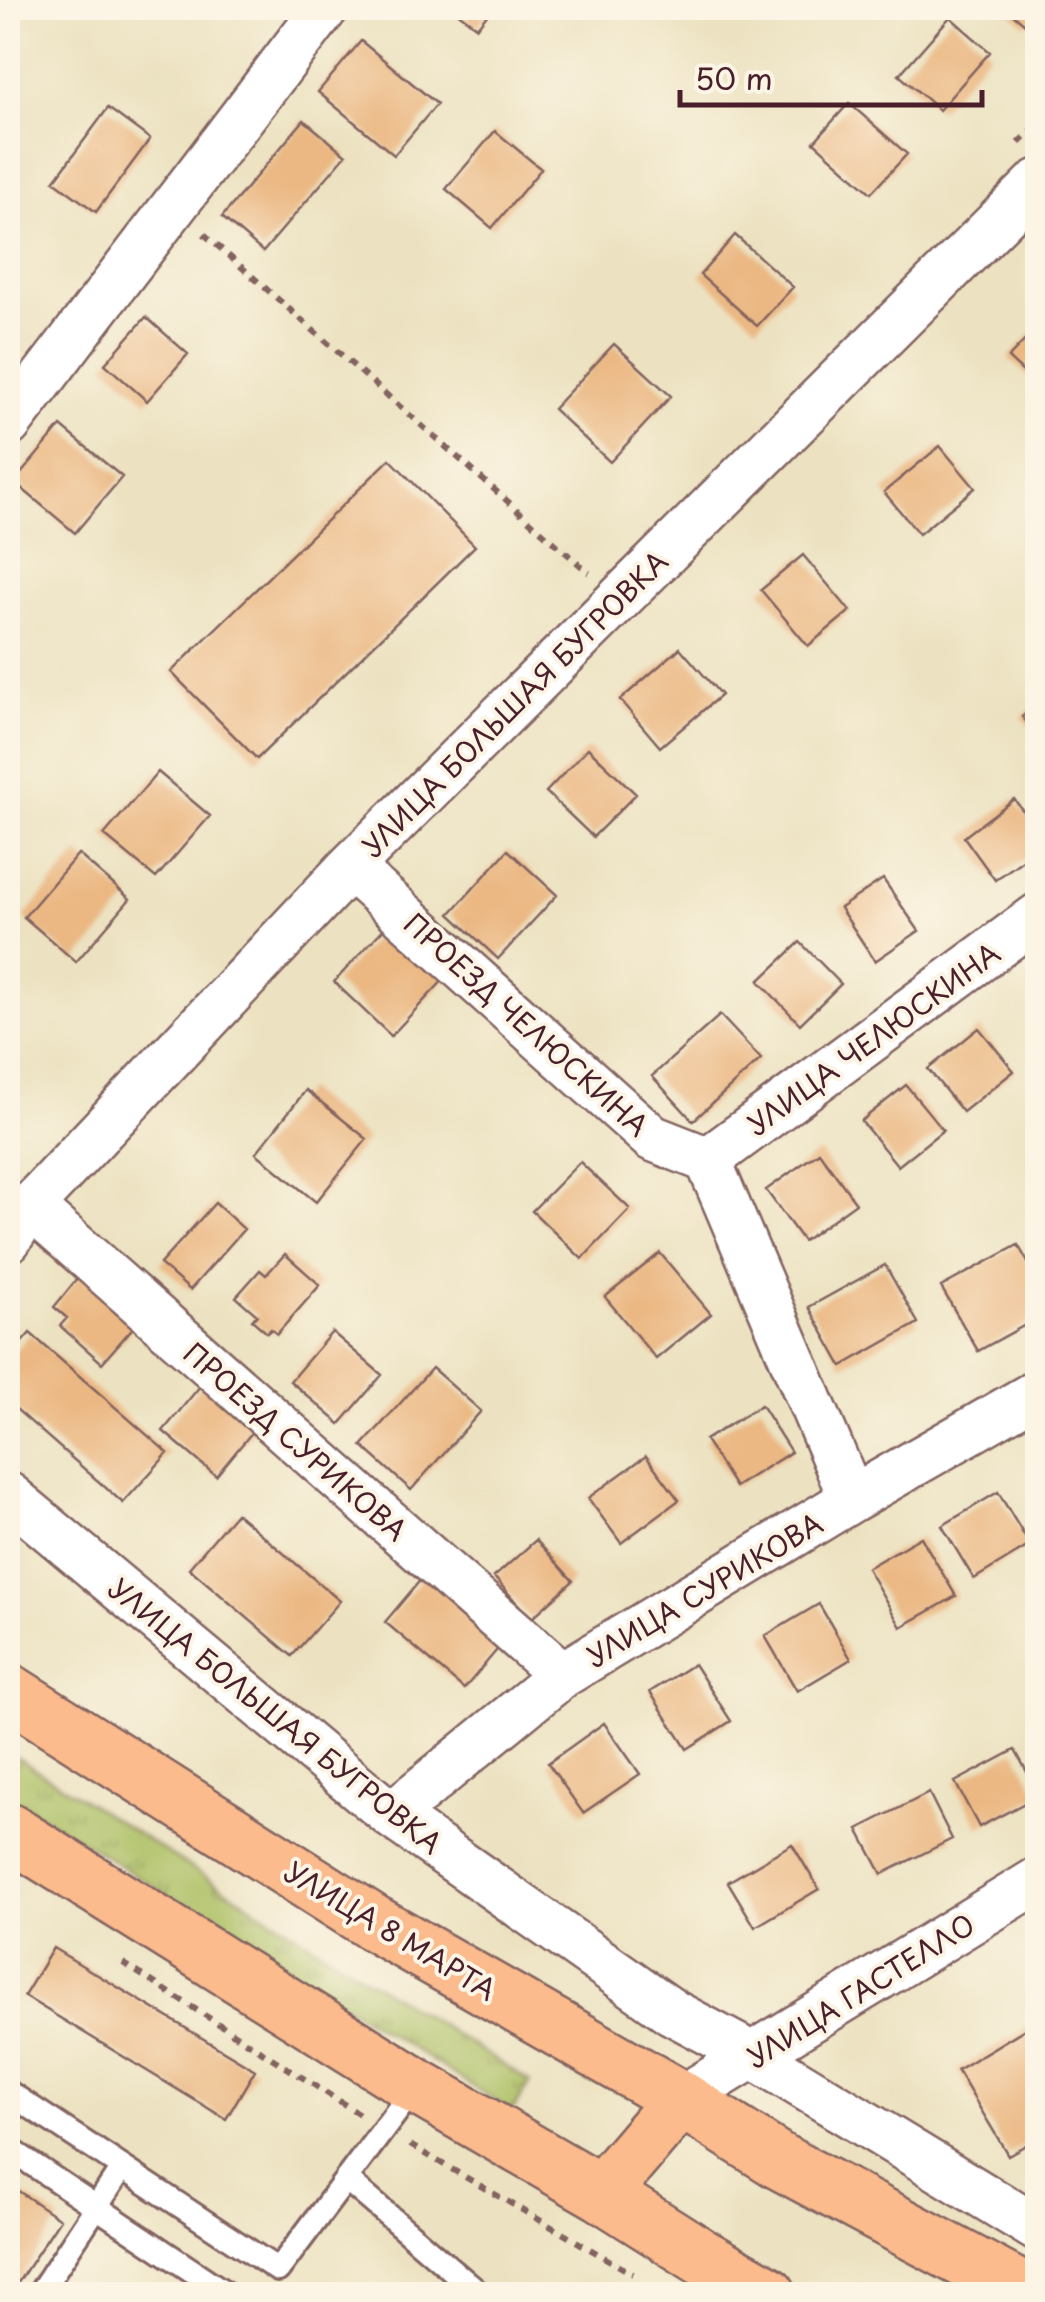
<svg xmlns="http://www.w3.org/2000/svg" width="1045" height="2302" viewBox="0 0 1045 2302" font-family="'Playpen Sans',sans-serif">
<style>
.grass{fill:url(#grass-tufts);stroke:#7b6f47;stroke-width:2.5}
.building{fill:#ebb883}
.lines{fill:none;stroke-linecap:round;stroke-linejoin:round}
.service-casing{stroke:#836360;stroke-width:28}
.minor-casing{stroke:#836360;stroke-width:50}
.primary-casing{stroke:#836360;stroke-width:60}
.path{stroke:#836360;stroke-width:6;stroke-dasharray:8 8;stroke-linecap:butt}
.service{stroke:#fff;stroke-width:22}
.minor{stroke:#fff;stroke-width:45}
.primary{stroke:#fbbb8d;stroke-width:55}
.labels{text-anchor:middle;dominant-baseline:central;stroke-width:8;stroke-linejoin:round;paint-order:stroke}
.street-label{font-size:28px;fill:#4a1f2b;stroke:#fcf5e5}
</style>
<defs>
<pattern id="grass-tufts" width="24" height="20" patternUnits="userSpaceOnUse" patternTransform="scale(2.5)"><rect width="24" height="20" fill="#acbf63"/><path d="M3 7l-1-3M5 7V3M7 7l1-3M15 17l-1-3M17 17v-4M19 17l1-3" fill="none" stroke="#8e9b52"/></pattern>
</defs>
<rect width="100%" height="100%" fill="#fcf5e5"/>
<filter id="ink" filterUnits="userSpaceOnUse"><feTurbulence type="fractalNoise" baseFrequency=".01" numOctaves="2"/><feDisplacementMap in="SourceGraphic" scale="20" xChannelSelector="R" yChannelSelector="G"/><feConvolveMatrix kernelMatrix="1 2 1 2 8 2 1 2 1" color-interpolation-filters="sRGB"/></filter>
<filter id="wash" filterUnits="userSpaceOnUse"><feTurbulence type="fractalNoise" baseFrequency=".0048" numOctaves="4" result="noise"/><feDisplacementMap in="SourceGraphic" scale="40" xChannelSelector="R" yChannelSelector="G"/><feGaussianBlur stdDeviation="2.25" result="paint"/><feColorMatrix in="noise" values="0 0 0 0 0 0 0 0 0 0 0 0 0 0 0 0 0 1.4 0 .05"/><feComposite in="paint" operator="in"/></filter>
<g filter="url(#wash)">
<rect width="100%" height="100%" fill="#ece2c1"/>
<path class="grass" d="M8,1752L530,2082L512,2111L8,1795Z"/>
<g id="blocks">
<path class="building" d="M452,8H492L477,27Z
M1006,8H1038V12L1026,25Z
M950,17L990,52L939,110L899,75Z
M361,41L437,104L394,155L318,92Z
M849,103L907,154L871,193L814,142Z
M108,108L150,139L96,212L54,181Z
M304,120L346,155L263,252L222,217Z
M495,131L541,169L492,228L446,189Z
M735,235L793,287L757,326L700,275Z
M146,317L188,354L147,401L105,364Z
M1038,327V386L1008,358Z
M614,344L671,396L610,462L553,409Z
M61,426L122,477L75,533L14,482Z
M940,446L975,488L919,534L884,492Z
M390,459L475,546L257,759L171,672Z
M803,555L850,611L808,646L761,590Z
M680,648L721,695L660,747L620,700Z
M1038,704V735L1022,717Z
M588,748L636,794L593,837L546,792Z
M158,772L210,816L156,878L104,835Z
M1014,799L1038,831V849L995,880L964,837Z
M508,850L557,895L498,959L450,914Z
M78,854L130,899L76,962L24,917Z
M883,879L919,931L875,961L840,908Z
M389,923L446,977L391,1036L334,982Z
M800,942L841,984L800,1024L759,981Z
M720,1015L761,1059L693,1121L652,1076Z
M979,1028L1014,1071L963,1112L928,1069Z
M906,1085L943,1130L898,1166L861,1121Z
M306,1090L367,1139L316,1202L256,1153Z
M819,1152L856,1203L803,1241L766,1190Z
M580,1162L630,1209L582,1259L532,1211Z
M215,1203L244,1229L190,1290L160,1264Z
M1018,1245L1038,1280V1318L978,1351L941,1287Z
M660,1253L711,1314L656,1359L605,1297Z
M285,1254L320,1285L277,1334L271,1329L267,1333L252,1320L257,1315L236,1297L260,1270L266,1275Z
M885,1265L918,1323L842,1366L809,1307Z
M80,1275L136,1324L102,1363L60,1326L67,1318L54,1307Z
M332,1332L382,1375L340,1424L290,1381Z
M30,1333L168,1453L123,1503L8,1402V1358Z
M432,1368L481,1411L411,1490L362,1446Z
M205,1380L258,1425L216,1476L163,1431Z
M761,1405L791,1452L735,1487L705,1440Z
M646,1456L679,1500L621,1543L588,1498Z
M998,1492L1030,1545L974,1579L942,1526Z
M236,1513L340,1601L292,1656L189,1568Z
M921,1537L956,1596L901,1627L867,1568Z
M536,1540L573,1581L531,1619L494,1577Z
M428,1571L507,1638L464,1689L385,1622Z
M819,1604L851,1659L797,1691L765,1636Z
M694,1664L731,1721L687,1749L650,1692Z
M604,1723L640,1774L583,1813L548,1763Z
M1015,1750L1038,1792V1796L979,1827L955,1782Z
M929,1793L952,1839L882,1874L858,1829Z
M792,1844L819,1889L755,1927L728,1882Z
M53,1948L255,2070L226,2119L24,1996Z
M1038,2021V2138L1008,2155L957,2070Z
M8,2184L60,2219L13,2290L19,2294H8Z"/>
</g>
</g>
<g filter="url(#ink)">
<use href="#blocks" fill-opacity="0" stroke="#836360" stroke-width="2.5"/>
<g class="lines">
<g class="service-casing">
<path id="service" d="M8,2092L278,2270L416,2086
M8,2148L227,2294
M346,2179L480,2294
M39,2294L122,2168"/>
</g>
<g class="minor-casing">
<path id="minor" d="M8,424L325,8
M350,867L652,1138L708,1160L852,1499
M708,1160L1038,916
M30,1206L562,1675
M8,1240L30,1206L350,867L1038,182
M8,1495L391,1815L672,2012L754,2056L1038,2229
M391,1815L562,1675L852,1499L1038,1392
M681,2099L1038,1880"/>
</g>
<g class="primary-casing">
<path id="primary" d="M8,1691L372,1922L681,2099L779,2161L1029,2294
M8,1831L416,2086L601,2193L702,2257L768,2294
M601,2193L681,2099"/>
</g>
<path class="path" d="M1019,143L1038,124
M204,234L589,573
M123,1963L361,2115
M410,2145L633,2274"/>
<use href="#service" class="service"/>
<use href="#minor" class="minor"/>
<use href="#primary" class="primary"/>
</g>
</g>
<g class="labels">
<g class="street-label">
<text transform="translate(514 703) rotate(-45)">УЛИЦА БОЛЬШАЯ БУГРОВКА</text>
<text transform="translate(527 1024) rotate(42)">ПРОЕЗД ЧЕЛЮСКИНА</text>
<text transform="translate(873 1038) rotate(-36)">УЛИЦА ЧЕЛЮСКИНА</text>
<text transform="translate(296 1441) rotate(41)">ПРОЕЗД СУРИКОВА</text>
<text transform="translate(704 1589) rotate(-31)">УЛИЦА СУРИКОВА</text>
<text transform="translate(276 1715) rotate(39)">УЛИЦА БОЛЬШАЯ БУГРОВКА</text>
<text transform="translate(391 1930) rotate(31)">УЛИЦА 8 МАРТА</text>
<text transform="translate(860 1990) rotate(-32)">УЛИЦА ГАСТЕЛЛО</text>
</g>
</g>
<rect width="1045" height="2302" fill="none" stroke="#fcf5e5" stroke-width="40"/>
<path d="M680 90v15h302v-15" fill="none" stroke="#4a1f2b" stroke-width="5"/>
<text x="695" y="90" font-size="30" fill="#4a1f2b" stroke="#fcf5e5" stroke-width="8" paint-order="stroke">50 m</text>
</svg>
